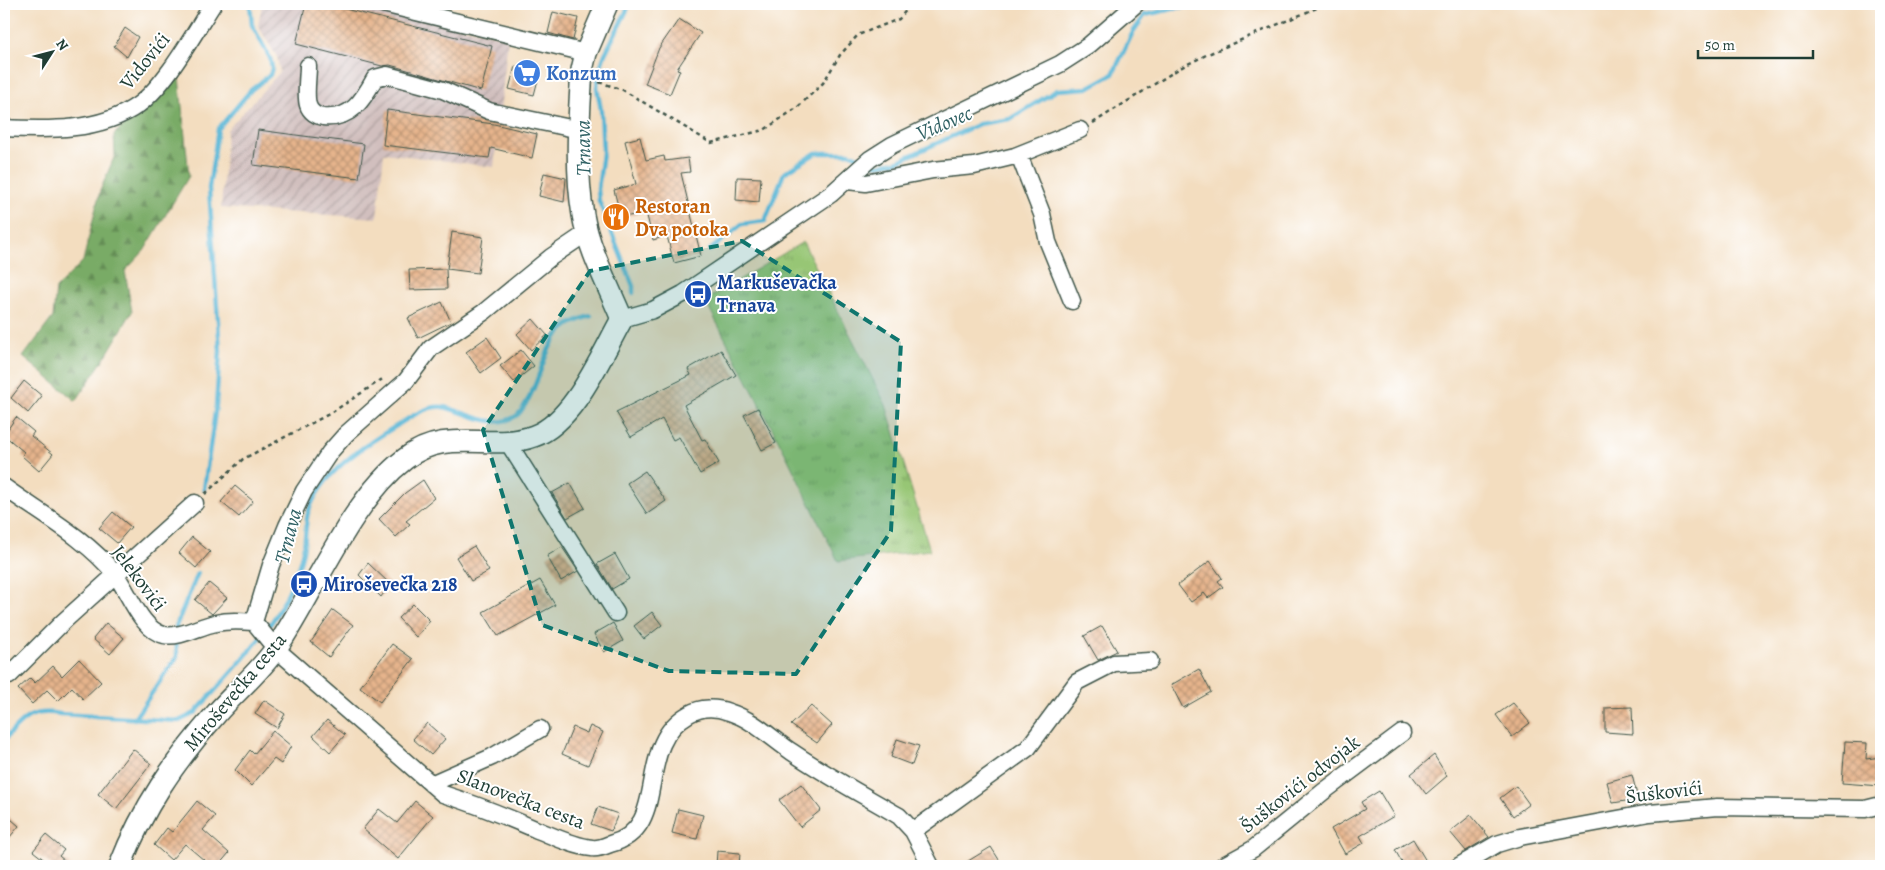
<svg xmlns="http://www.w3.org/2000/svg" width="1885" height="870" viewBox="0 0 1885 870" font-family="Alegreya,serif">
<style>
.industrial{fill:url(#industrial-furrows)}
.grass{fill:url(#grass-tufts);stroke:#5b8254}
.forest{fill:url(#forest-firs);stroke:#4c744d}
.lines{fill:none;stroke-linecap:round;stroke-linejoin:round}
.stream{stroke:#56b5d5;stroke-width:4.5}
.building{fill:url(#building-cross-hatch)}
.minor-casing{stroke:#3f5549;stroke-width:19}
.major-casing{stroke:#3f5549;stroke-width:24}
.path{stroke:#3f5549;stroke-width:2.5;stroke-dasharray:4 4;stroke-linecap:butt}
.minor{stroke:#fff;stroke-width:16}
.major{stroke:#fff;stroke-width:21}
.marked{fill:#0f766e;fill-opacity:0.2;stroke:#0f766e;stroke-width:4;stroke-dasharray:10 6;stroke-linejoin:round}
.labels{text-anchor:middle;dominant-baseline:central;stroke-width:4;stroke-linejoin:round;paint-order:stroke}
.street-label{font-size:20px;fill:#1f3d34;stroke:#fff}
.shop-label{font-size:20px;font-weight:bold;fill:#366cbe;stroke:#fff;text-anchor:start}
.food-label{font-size:20px;font-weight:bold;fill:#c56008;stroke:#fff;text-anchor:start}
.transit-label{font-size:20px;font-weight:bold;fill:#164399;stroke:#fff;text-anchor:start}
.water-label{font-size:21px;font-style:italic;fill:#306164;stroke:#fff}
</style>
<defs>
<pattern id="industrial-furrows" width="10" height="10" patternUnits="userSpaceOnUse" patternTransform="scale(1.25)"><rect width="10" height="10" fill="#d1bfbe"/><path d="M-1 1l2-2M0 10L10 0M9 11l2-2" fill="none" stroke="#a99c9b"/></pattern>
<pattern id="grass-tufts" width="24" height="20" patternUnits="userSpaceOnUse" patternTransform="scale(1.25)"><rect width="24" height="20" fill="#97c675"/><path d="M3 7l-1-3M5 7V3M7 7l1-3M15 17l-1-3M17 17v-4M19 17l1-3" fill="none" stroke="#7ba261"/></pattern>
<pattern id="forest-firs" width="22" height="20" patternUnits="userSpaceOnUse" patternTransform="scale(1.25)"><rect width="22" height="20" fill="#79ab66"/><path d="M5 1l3.5 6h-7zM16 11l3.5 6h-7z" fill="#638c55"/></pattern>
<pattern id="building-cross-hatch" width="8" height="8" patternUnits="userSpaceOnUse" patternTransform="scale(1.25)"><rect width="8" height="8" fill="#e6b48c"/><path d="M0 0l8 8M0 8l8-8" fill="none" stroke="#ba9473"/></pattern>
</defs>
<rect width="100%" height="100%" fill="#fff"/>
<filter id="ink" filterUnits="userSpaceOnUse"><feTurbulence type="fractalNoise" baseFrequency=".02" numOctaves="2"/><feDisplacementMap in="SourceGraphic" scale="10" xChannelSelector="R" yChannelSelector="G"/><feConvolveMatrix kernelMatrix="1 2 1 2 8 2 1 2 1" color-interpolation-filters="sRGB"/></filter>
<filter id="wash" filterUnits="userSpaceOnUse"><feTurbulence type="fractalNoise" baseFrequency=".0096" numOctaves="4" result="noise"/><feDisplacementMap in="SourceGraphic" scale="20" xChannelSelector="R" yChannelSelector="G"/><feGaussianBlur stdDeviation="1.12" result="paint"/><feColorMatrix in="noise" values="0 0 0 0 0 0 0 0 0 0 0 0 0 0 0 0 0 1.4 0 .05"/><feComposite in="paint" operator="in"/></filter>
<g filter="url(#wash)">
<rect width="100%" height="100%" fill="#f3ddbf"/>
<path class="industrial" d="M262,4H341L429,20L508,38L494,167L384,153L377,218L221,208L227,130L280,72L277,57L258,26Z"/>
<path class="grass" d="M803,242L886,405L930,550L838,561L785,453L705,300Z"/>
<path class="forest" d="M179,77L189,176L144,251L125,271L132,312L107,354L76,401L23,357L53,317L56,288L83,261L100,191L115,155L114,134Z"/>
<g class="lines">
<path class="stream" d="M630,4L605,54L598,74L597,88L601,110L603,153L598,189L599,201L633,286V293
M872,163L878,165L896,162L979,124L1010,119L1057,90L1087,88L1113,74L1133,32L1145,15L1195,4
M710,250L742,224L765,221L784,173L816,153H849L865,160
M204,489L216,405L220,351L209,188L218,129L251,90L270,75L272,68L270,58L252,25L250,4
M134,719L177,657L176,626L198,573
M4,740C23,719 30,709 60,714L179,721L195,713C222,682 253,651 275,617C287,597 298,573 303,551C306,538 305,525 308,513C321,473 363,446 398,425C410,417 428,405 443,407C465,411 494,431 516,416C522,412 525,404 529,398C548,362 544,327 591,316"/>
</g>
<g id="blocks">
<path class="building" d="M306,4H325L492,46L481,91L390,65L382,66L296,44Z
M553,12L578,18L573,40L548,33Z
M679,19L701,33L677,69L680,70L670,94L645,84L659,48Z
M125,28L138,37L127,57L114,46Z
M515,66L540,72L534,95L509,89Z
M387,110L494,124L537,134L532,158L491,148L489,158L383,145Z
M258,130L364,144L359,178L253,165Z
M640,137L646,160L664,156L665,161L688,158L690,172L681,173L701,256L674,263L667,236L653,240L646,212L621,218L614,190L636,184L625,141Z
M544,173L566,178L564,202L539,196Z
M737,177L761,178L759,202L736,200Z
M452,232L483,237L478,273L447,269Z
M446,269L447,289L410,290L409,270Z
M442,302L451,322L418,338L408,318Z
M533,319L547,335L531,350L517,334Z
M487,337L501,358L481,373L466,352Z
M521,350L534,366L514,382L500,366Z
M721,350L736,375L684,405L702,440L705,439L719,463L700,474L679,437L673,440L662,419L631,437L616,412L691,375L688,369Z
M24,381L42,396L28,413L11,398Z
M758,408L776,443L762,450L744,415Z
M16,417L34,432L31,436L53,454L39,471L22,456L24,452L4,435Z
M645,471L666,501L647,514L627,483Z
M423,480L434,498L406,521L410,524L396,537L379,519L405,493Z
M570,483L585,508L567,518L552,493Z
M235,486L253,501L239,517L221,502Z
M113,512L131,527L117,543L99,528Z
M192,537L210,552L196,568L179,553Z
M474,546L489,571L471,581L456,557Z
M562,547L578,571L561,581L547,556Z
M615,554L629,579L612,589L597,564Z
M1210,561L1222,578L1218,581L1223,587L1208,598L1204,593L1191,602L1178,585Z
M368,563L390,584L381,597L359,575Z
M540,580L555,605L498,636L483,612Z
M209,583L227,598L212,614L195,600Z
M413,604L430,621L416,637L398,618Z
M333,610L353,625L329,657L311,642Z
M652,612L662,625L644,639L634,626Z
M106,623L124,638L110,654L93,639Z
M613,623L623,641L604,652L594,634Z
M1102,626L1117,651L1098,660L1084,636Z
M392,644L413,659L380,702L360,687Z
M79,659L101,682L83,699L72,687L58,701L47,690L32,704L18,689L30,678L35,683L53,666L62,676Z
M1199,669L1211,692L1183,708L1171,685Z
M264,700L285,714L277,728L255,714Z
M1513,703L1530,723L1512,737L1496,715Z
M811,706L832,725L817,743L791,725Z
M1632,707L1633,734L1605,732V708Z
M327,720L345,735L330,752L313,736Z
M427,723L445,739L431,755L413,739Z
M590,726L603,732L588,765L562,754L573,727L587,733Z
M273,731L291,746L281,764L274,759L251,786L235,770L250,750L254,754Z
M897,739L919,746L912,765L891,757Z
M1845,742L1867,743L1866,759L1881,757V786L1842,783Z
M133,749L151,764L116,809L98,794Z
M1434,755L1447,776L1426,794L1411,774Z
M1632,775L1638,799L1613,803L1607,782Z
M801,784L821,810L800,827L779,800Z
M1516,786L1529,804L1513,816L1500,798Z
M1379,791L1394,816L1360,836L1364,843L1345,854L1331,829L1365,809L1361,802Z
M197,801L215,816L203,830L229,853L218,866H211L185,844L171,860L154,845L167,828L172,832Z
M415,801L433,816L398,859L363,829L379,809L397,823Z
M598,807L618,814L611,831L591,824Z
M678,809L703,815L697,839L672,833Z
M4,813L19,826L4,844Z
M1471,815L1489,837L1466,851L1450,832Z
M46,835L64,850L59,856L71,866H52L33,851Z
M1413,839L1429,866H1404L1395,850Z
M991,847L1003,866H960Z
M717,851L740,853L739,866H716Z"/>
</g>
</g>
<g filter="url(#ink)">
<use href="#blocks" fill-opacity="0" stroke="#3f5549" stroke-width="1"/>
<g class="lines">
<g class="minor-casing">
<path id="minor" d="M383,4L586,53
M308,66C308,78 305,94 308,105C310,112 317,116 323,117C351,120 363,100 375,78L387,75L443,90L489,111L580,130
M4,128C47,130 100,132 138,105C166,85 194,33 213,4
M1019,155L1042,214L1048,242L1072,301
M847,181L866,183L933,170L974,166L1015,156L1080,130
M622,319L653,310L683,294L831,194L870,159L892,145L1060,64L1088,46L1136,4
M507,441L616,613
M4,487C41,514 86,538 115,574C129,592 141,630 164,635C181,638 199,626 216,623C229,620 241,621 254,622L276,649L443,794C475,804 505,816 535,829C553,836 573,846 592,848C598,849 605,846 610,844C673,828 632,746 689,714C701,707 716,707 729,712C754,720 771,738 792,752C826,775 863,795 899,816L913,831L931,866
M254,622L271,565L287,526L304,491L330,452L346,434L406,381L431,348L484,312L551,257L588,232
M9,676L64,621L195,503
M431,784L492,757L540,729
M913,831L1028,748L1077,682L1114,663L1150,661
M1222,866L1253,849L1323,792L1402,733
M1459,866L1497,844L1520,837L1650,813L1717,807L1865,809L1881,805"/>
</g>
<g class="major-casing">
<path id="major" d="M120,866C143,807 174,762 216,714C235,692 260,672 277,647C315,591 350,501 405,459C447,426 491,452 534,436C574,422 602,354 622,319C608,285 589,250 583,215C575,168 579,117 582,70L586,53L607,4"/>
</g>
<path class="path" d="M599,82L623,90L711,143L764,130L798,107L823,83L840,55L858,35L899,19L911,4
M1093,123L1180,68L1208,54L1326,4
M205,494L243,459L331,413L384,378"/>
<use href="#minor" class="minor"/>
<use href="#major" class="major"/>
</g>
</g>
<path class="marked" d="M742,241L901,342L891,531L796,674L669,671L542,625L483,430L590,271Z"/>
<defs>
<g id="supermarket-disc" transform="scale(1.4375)"><circle r="9.5" fill="#3f7fe0" stroke="#fff"/><path d="M-6-5.5h2.5l.6 2H6L4.5 2H-2.5L-4.4-4H-6ZM-1.5 3.2a1.3 1.3 0 1 0 .1 0ZM3 3.2a1.3 1.3 0 1 0 .1 0Z" fill="#fff"/></g>
<g id="restaurant-disc" transform="scale(1.4375)"><circle r="9.5" fill="#e8710a" stroke="#fff"/><path d="M-5-6h1v4h1v-4h1v4h1v-4h1v5L-1.5 .5V6h-2V.5L-5-1ZM5-6V6H3V1.5H1.5Q1.5-4 5-6Z" fill="#fff"/></g>
<g id="bus-disc" transform="scale(1.4375)"><circle r="9.5" fill="#1a4fb4" stroke="#fff"/><path d="M-5-6H5V4H4V6H2V4H-2V6H-4V4H-5ZM-3.5-4V0h7V-4ZM-3.5 1.2v1.5H-2V1.2ZM2 1.2v1.5H3.5V1.2Z" fill="#fff"/></g>
</defs>
<g fill-rule="evenodd">
<use href="#supermarket-disc" x="527" y="73"/>
<use href="#restaurant-disc" x="616" y="217"/>
<use href="#bus-disc" x="698" y="294"/>
<use href="#bus-disc" x="304" y="584"/>
</g>
<g class="labels">
<g class="street-label">
<text transform="translate(145 61) rotate(-51)">Vidovići</text>
<text transform="translate(139 578) rotate(53)">Jelekovići</text>
<text transform="translate(235 692) rotate(-50)">Miroševečka cesta</text>
<text transform="translate(1300 784) rotate(-38)">Šuškovići odvojak</text>
<text transform="translate(1664 792) rotate(-7)">Šuškovići</text>
<text transform="translate(521 799) rotate(21)">Slanovečka cesta</text>
</g>
<g class="shop-label">
<text x="546" y="73">Konzum</text>
</g>
<g class="food-label">
<text x="635" y="206">Restoran<tspan x="635" dy="23">Dva potoka</tspan></text>
</g>
<g class="transit-label">
<text x="717" y="282">Markuševačka<tspan x="717" dy="23">Trnava</tspan></text>
<text x="323" y="584">Miroševečka 218</text>
</g>
<g class="water-label">
<text transform="translate(944 123) rotate(-23)">Vidovec</text>
<text transform="translate(583 148) rotate(-91)">Trnava</text>
<text transform="translate(288 536) rotate(-76)">Trnava</text>
</g>
</g>
<rect width="1885" height="870" fill="none" stroke="#fff" stroke-width="20"/>
<g transform="translate(52 52) rotate(54)" stroke="#ffffff" stroke-width="4" paint-order="stroke">
<path d="M0-4L9 19L0 12L-9 19Z" fill="#1f3d34"/>
<text y="-8" font-size="14" font-weight="bold" text-anchor="middle" fill="#1f3d34">N</text>
</g>
<path d="M1698 50v8h115v-8" fill="none" stroke="#1f3d34" stroke-width="2.5"/>
<text x="1705" y="50" font-size="15" fill="#1f3d34" stroke="#ffffff" stroke-width="4" paint-order="stroke">50 m</text>
</svg>
